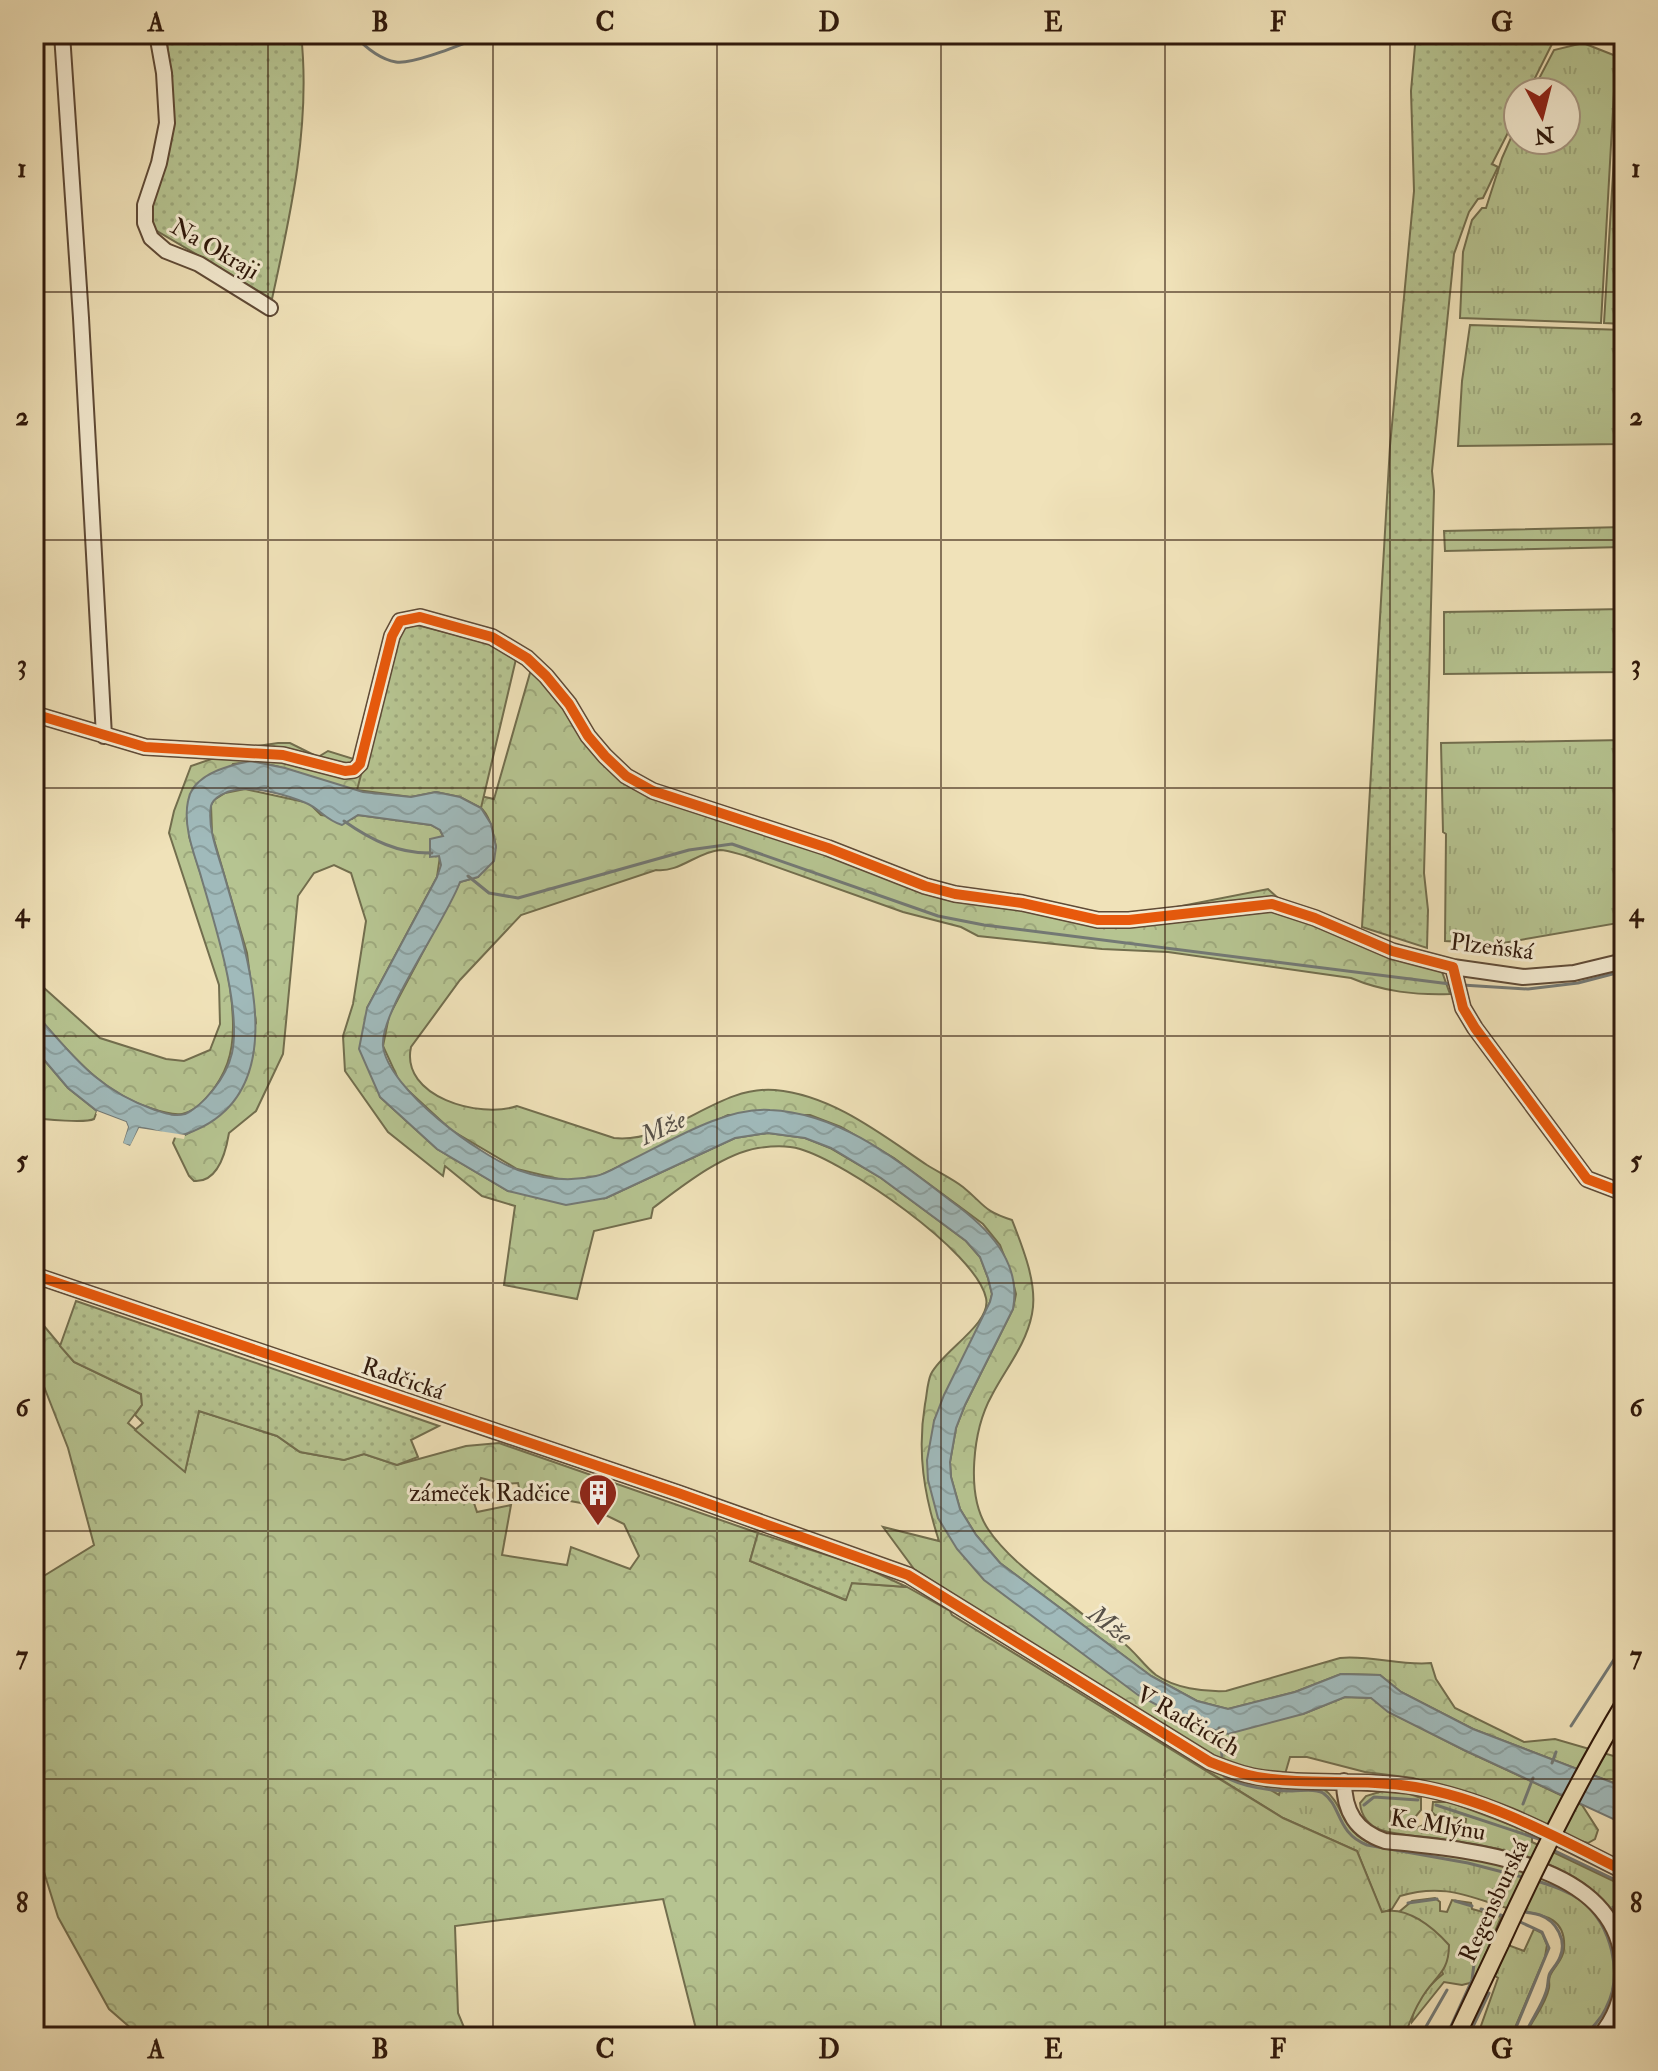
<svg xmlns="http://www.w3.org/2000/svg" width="1658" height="2071" viewBox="0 0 1658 2071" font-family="'IM FELL Double Pica',serif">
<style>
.grass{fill:url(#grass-tufts);stroke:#726e4e;stroke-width:2}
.forest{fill:url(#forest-crowns);stroke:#726e4e;stroke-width:2;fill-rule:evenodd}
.garden{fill:url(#garden-dots);stroke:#726e4e;stroke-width:2}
.water{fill:url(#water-waves);stroke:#737975;stroke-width:2}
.pier{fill:#f0e2b9}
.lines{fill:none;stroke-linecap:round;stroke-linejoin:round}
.stream{stroke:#737975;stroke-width:3}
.minor-casing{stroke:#5f4a36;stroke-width:18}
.major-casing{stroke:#2f180b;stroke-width:20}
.minor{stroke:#f5ecd2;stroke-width:14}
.major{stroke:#f0e2b9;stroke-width:16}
.major-bridge-casing{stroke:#2f180b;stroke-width:20;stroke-linecap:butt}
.major-bridge{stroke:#f0e2b9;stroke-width:16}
.cycleway-casing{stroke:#f5ecd2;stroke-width:15}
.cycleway{stroke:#e8590c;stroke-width:10}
.grid{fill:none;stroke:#2f180b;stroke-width:2;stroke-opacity:0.55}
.labels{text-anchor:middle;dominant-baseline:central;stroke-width:6;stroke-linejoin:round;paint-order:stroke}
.street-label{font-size:24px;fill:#2f180b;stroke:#f5ecd2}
.poi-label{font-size:24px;fill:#2f180b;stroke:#f5ecd2;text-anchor:end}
.water-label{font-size:26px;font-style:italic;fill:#575149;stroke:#f5ecd2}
.neatline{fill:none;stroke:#2f180b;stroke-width:3}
.grid-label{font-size:26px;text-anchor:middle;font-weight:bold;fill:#2f180b}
</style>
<defs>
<pattern id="grass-tufts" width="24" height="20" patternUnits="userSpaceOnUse" patternTransform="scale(2)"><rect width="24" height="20" fill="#b6c491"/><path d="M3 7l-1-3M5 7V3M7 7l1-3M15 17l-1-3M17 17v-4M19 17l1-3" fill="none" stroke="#9da87c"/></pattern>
<pattern id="forest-crowns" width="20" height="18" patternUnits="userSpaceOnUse" patternTransform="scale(2)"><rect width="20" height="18" fill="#b6c491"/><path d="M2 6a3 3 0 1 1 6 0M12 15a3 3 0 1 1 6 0" fill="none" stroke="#9da87c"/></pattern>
<pattern id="garden-dots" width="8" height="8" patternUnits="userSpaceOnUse" patternTransform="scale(2)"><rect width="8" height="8" fill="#b6c491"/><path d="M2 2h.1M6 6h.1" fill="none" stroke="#9da87c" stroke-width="1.8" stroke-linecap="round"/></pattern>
<pattern id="water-waves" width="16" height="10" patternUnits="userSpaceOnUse" patternTransform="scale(2)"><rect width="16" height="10" fill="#a0babb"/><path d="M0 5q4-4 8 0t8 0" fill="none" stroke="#8a9f9f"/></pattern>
</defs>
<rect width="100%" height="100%" fill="#f0e2b9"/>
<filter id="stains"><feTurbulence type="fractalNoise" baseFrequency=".0025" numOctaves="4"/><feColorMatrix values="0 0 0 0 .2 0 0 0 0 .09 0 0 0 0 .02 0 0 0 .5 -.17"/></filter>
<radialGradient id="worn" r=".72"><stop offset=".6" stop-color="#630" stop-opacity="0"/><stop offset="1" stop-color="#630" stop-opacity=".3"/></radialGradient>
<path class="grass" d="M1583,43L1616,56L1601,323L1460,318L1463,252L1472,220L1482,208H1486L1502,158L1518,122V140H1566V92H1532L1554,50Z
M1620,58L1624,60V324L1604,323Z
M1470,325L1624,330L1621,444L1458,446L1462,381Z
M1624,527V547L1445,551L1444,531Z
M1624,609V672L1444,674V612Z
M1624,740V922L1497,944L1445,941L1446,834L1443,832L1441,743Z
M1193,1762L1230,1776L1323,1788C1348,1808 1338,1832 1377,1846C1453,1854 1601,1862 1615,1958C1620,1989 1610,2014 1590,2037H1525C1531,2020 1545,2007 1549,1988C1550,1982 1548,1982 1550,1976C1554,1966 1563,1961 1564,1949C1567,1910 1531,1915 1507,1908C1467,1896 1443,1883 1400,1896L1392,1909L1382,1913L1357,1851L1283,1818Z
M1386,1790H1399L1421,1798V1810L1411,1822L1415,1829L1427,1823L1465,1829L1466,1819L1435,1815L1432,1812L1433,1802H1450L1532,1833V1842L1624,1886V1931C1593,1864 1508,1848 1441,1839C1422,1836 1400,1836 1381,1830C1369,1826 1361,1816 1360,1803L1366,1796Z
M1435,1898L1440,1902V1911L1447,1912L1452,1900L1471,1903L1472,1909L1501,1917L1474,1982L1462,1985L1444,1982L1412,2022C1412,2005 1429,1985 1443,1974L1420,1920L1399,1912L1412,1901Z
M1534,1929L1542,1933L1547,1945L1545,1957L1511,2037H1477L1498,1978L1495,1976L1508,1945L1524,1951Z"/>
<path class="forest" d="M534,659C568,703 599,747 644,781L916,880L1115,917L1151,912L1268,889L1278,898L1333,918L1441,969L1450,994C1415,995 1384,992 1351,978L1168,952L1102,949L978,936L961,927L903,912L746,856C738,854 728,850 720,850C697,852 679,873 656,870L521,915L460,980L411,1047C400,1097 480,1119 517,1106L614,1138C672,1144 717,1085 775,1090C832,1095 881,1134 927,1165C938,1172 953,1179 963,1187C985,1205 983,1211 1012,1220C1023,1248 1038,1285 1032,1314C1026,1345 1006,1368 992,1395C973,1429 965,1495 988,1529C1011,1564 1059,1594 1091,1621C1101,1629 1112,1634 1121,1641C1135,1651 1143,1665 1156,1675C1175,1688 1203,1692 1226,1691L1340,1658C1371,1655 1401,1666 1431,1663L1436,1679L1455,1708L1524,1742L1555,1739L1624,1759V1787L1473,1729L1401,1692L1380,1675L1341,1674L1295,1692L1228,1709L1197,1701L1151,1676L1000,1563L976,1535L960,1509L951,1477L950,1462L956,1428L965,1405L1013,1309L1016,1294L1010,1271L1000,1245L983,1224L894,1158L841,1127L810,1115H728L599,1176L567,1181L517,1169L451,1130L400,1083L383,1046L389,1016L460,882L478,877L496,847C493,834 491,816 480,807C457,787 396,795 365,792C320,787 279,756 233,764L189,836C207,898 233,963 233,1027C233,1054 226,1074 209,1095C190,1119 176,1117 150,1108C99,1091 68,1051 34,1012V979L100,1038L166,1059L184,1061L210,1050L220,1024L219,985L169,833L174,811L191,766L244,748L278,743H290L318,757L328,751L453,790L494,799Z
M245,789L309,803L321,815L352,819L358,815L431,825L440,830L443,836L437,877L367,1008L380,1097L437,1149L508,1191L606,1198L735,1138L768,1133L805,1138L830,1148L881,1178L966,1241L980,1257L988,1278L992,1294L990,1302L934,1421L938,1518L1189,1722L1303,1714L1345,1697L1372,1698L1389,1712L1464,1750L1582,1805L1598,1830L1595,1839L1588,1843L1570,1838L1491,1803L1413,1778L1365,1772L1307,1757H1290L1279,1795L1046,1654L914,1569L883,1527L939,1541C924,1495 917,1452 925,1404C927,1395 927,1383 931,1374C942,1351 992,1324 986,1298C976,1251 845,1162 800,1149C787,1145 771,1146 758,1148C722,1154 681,1187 653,1208L651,1218L594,1231L577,1299L504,1285L515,1206L482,1196L445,1166L443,1176L388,1132L345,1071L343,1036L353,1004L366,921L351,873L334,865L314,873L298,896L283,1054L256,1111L229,1133C226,1151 218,1183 194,1181L189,1176L173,1143L176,1135H185L196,1129L256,1023L247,953L212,833L211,805L214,800L225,793Z
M34,1048L68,1088L97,1111L94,1119C86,1123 44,1120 34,1117Z
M34,1314L74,1362L141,1394L142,1405L128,1423L185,1471L199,1411L277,1436L300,1452L344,1460L364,1454L397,1465L466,1446L499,1443L758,1533L750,1561L845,1600L851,1583L907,1587L950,1611L952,1615L1283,1818L1357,1851L1382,1912C1406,1905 1433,1927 1449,1945C1449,1975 1433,1976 1420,2001C1413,2012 1409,2025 1404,2037H698L663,1899L455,1926L458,2013L468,2037H141L109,2009L58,1917L34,1840V1582L94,1545L68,1448L34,1361ZM481,1478L504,1484L518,1483L520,1492L581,1503L624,1524L639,1556L630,1569L571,1547L567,1565L502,1555L511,1505L477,1512L473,1500Z"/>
<path class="garden" d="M166,34H301C311,122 291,213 272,299L152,228C146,202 166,177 169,151C174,111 171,73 166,34Z
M1416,34H1557L1528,92H1518V113L1492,164L1498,167L1483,198L1478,199L1469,212L1454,254L1432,471L1434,491L1424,873L1428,910L1427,948L1362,927L1390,446L1414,191L1411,91Z
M405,622L503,647L516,659L481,808L460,797L436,792L411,797L357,790L387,676Z
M76,1301L413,1417L439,1426L411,1440L418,1457L397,1465L364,1454L344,1460L300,1452L277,1436L199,1411L185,1472L135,1430L143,1423L135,1415L142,1405L141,1394L74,1362L60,1346Z
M758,1533L864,1567L907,1587L852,1583L846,1600L750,1561Z"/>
<path class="water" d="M251,761L285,768L363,792L411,797L436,792L460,797L481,808L491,824L496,847L494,861L478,877L460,882C446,921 380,1011 383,1046C388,1089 480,1156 518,1170C543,1179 570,1182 596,1176C607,1174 618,1166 629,1161C669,1142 724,1107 770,1110C840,1113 897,1160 951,1201C987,1227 1022,1261 1013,1309L965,1405L956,1428L950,1462L951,1477L960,1509L976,1535L1000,1563L1151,1676L1197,1701L1228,1709L1295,1692L1341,1674L1380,1675L1401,1692L1473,1729L1624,1787V1824L1464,1750L1388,1712L1371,1698L1345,1697L1303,1714L1228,1734L1189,1722L1138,1695L984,1580L957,1549L938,1518L928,1480L927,1460L934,1421L944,1395L990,1302L992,1294L988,1278L980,1257L966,1241L881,1178L831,1148L805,1138L768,1133L735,1138L606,1198L566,1205L508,1191L437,1149L380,1097L359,1049L367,1008L437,877L441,865L439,856L430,857V839L443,836L440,830L431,825L358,815L342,825C325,820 319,808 306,803C287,795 255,786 235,790C227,791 213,797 211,806C207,829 219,856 225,878C248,959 296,1096 186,1134C170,1140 154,1127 139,1128L131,1146L122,1144L128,1127L126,1122L97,1111L68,1088L34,1048V1012C73,1056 97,1090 155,1110C165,1113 174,1117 185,1114C196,1109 205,1100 213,1090C221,1080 229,1066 232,1053C242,1006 213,919 200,873C193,851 183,825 188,801C192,774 229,765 251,761Z"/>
<path class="pier" d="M97,1111L126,1122L128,1127L123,1143L130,1146L139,1128L185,1135L184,1139L140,1132L134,1148L130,1150L119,1145L124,1125L96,1114Z"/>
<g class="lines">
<path class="stream" d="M353,34C364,46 378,59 396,62C414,65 469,41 488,34
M344,821C371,840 399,854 432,853
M468,876L489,893L518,898L689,850L732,844L938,916L984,925L1450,984
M1462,985L1528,989L1578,983L1624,971
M1571,1726L1624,1644
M1219,1728L1222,1756
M1552,1763L1556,1752
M1224,1776C1241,1787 1272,1791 1292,1791C1302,1791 1315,1788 1323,1793C1342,1806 1336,1833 1367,1845L1468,1863L1526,1878
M1523,1804L1533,1778
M1364,1805L1374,1797L1418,1800
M1436,1805L1542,1840
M1553,1844L1624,1880
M1553,1850L1624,1884
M1537,1881C1553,1886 1568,1891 1582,1901C1611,1925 1624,1974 1606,2008C1601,2019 1592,2028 1583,2037
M1455,1901L1472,1906
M1408,1903L1437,1899
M1613,1907L1624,1927
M1481,1909L1507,1917
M1522,1911C1528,1913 1534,1913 1540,1915C1557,1921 1567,1941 1560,1957C1558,1963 1553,1968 1550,1973C1547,1979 1549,1985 1546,1992C1541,2008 1530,2021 1524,2037
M1420,2037L1447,1990
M1446,2037L1472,1980L1478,1932L1487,1911
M1468,2037L1489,1993
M1512,2037L1549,1948L1542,1932L1518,1921"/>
<g class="minor-casing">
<path id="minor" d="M62,34L81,318L104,736
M157,34L164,73L167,123L159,163L145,205V223L151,238L166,251L199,264L270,308
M34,714L145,747L283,755L345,771L354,770L360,764L392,636L400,621L420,617L492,637L527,658L546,676L569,704L588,736L605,756L626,776L653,791L828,848L925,886L955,894L1022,903L1098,920H1129L1272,904L1315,918L1392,951L1453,967L1523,977L1574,973L1624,961
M1453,967L1463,1008L1475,1028L1587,1179L1624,1193
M34,1275L678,1493L908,1575L1210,1762C1225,1768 1240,1774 1257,1777C1309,1786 1362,1778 1415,1787C1488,1799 1558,1838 1624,1871
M1344,1781C1344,1812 1356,1831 1385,1841C1460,1849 1610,1859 1622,1957C1626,1987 1619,2014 1599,2037"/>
</g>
<g class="major-casing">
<path id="major" d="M1456,2037L1501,1942"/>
</g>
<use href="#minor" class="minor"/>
<use href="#major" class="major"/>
<g class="major-bridge-casing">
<path id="major-bridge" d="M1501,1942C1538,1861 1578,1781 1624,1704"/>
</g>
<use href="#major-bridge" class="major-bridge"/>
<g class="cycleway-casing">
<path id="cycleway" d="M34,714L145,747L283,755L345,771L354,770L360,764L392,636L400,621L420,617L492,637L527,658L546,676L569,704L588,736L605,756L626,776L653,791L828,848L925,886L955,894L1022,903L1098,920H1129L1272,904L1315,918L1392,951L1453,967L1463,1008L1475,1028L1587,1179L1624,1193
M34,1275L678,1493L908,1575L1210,1762C1225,1768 1240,1774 1257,1777C1309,1786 1362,1778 1415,1787C1488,1799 1558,1838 1624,1871"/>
</g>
<use href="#cycleway" class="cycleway"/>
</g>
<path class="grid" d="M268,34V2037M493,34V2037M717,34V2037M941,34V2037M1165,34V2037M1390,34V2037M34,292H1624M34,540H1624M34,788H1624M34,1036H1624M34,1283H1624M34,1531H1624M34,1779H1624"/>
<defs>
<g id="building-pin" transform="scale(2)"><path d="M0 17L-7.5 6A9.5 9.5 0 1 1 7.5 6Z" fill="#8f2418" stroke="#f5ecd2"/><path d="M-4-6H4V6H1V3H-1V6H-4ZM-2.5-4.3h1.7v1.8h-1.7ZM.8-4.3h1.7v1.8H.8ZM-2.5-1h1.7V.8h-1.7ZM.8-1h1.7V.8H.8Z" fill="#fff"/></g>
</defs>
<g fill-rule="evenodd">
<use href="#building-pin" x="598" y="1493"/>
</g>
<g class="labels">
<g class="street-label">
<text transform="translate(215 249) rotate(30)">Na Okraji</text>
<text transform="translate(1492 947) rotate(7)">Plzeňská</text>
<text transform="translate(403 1379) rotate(19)">Radčická</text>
<text transform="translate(1188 1721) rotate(30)">V Radčicích</text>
<text transform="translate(1438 1825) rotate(9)">Ke Mlýnu</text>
<text transform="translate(1494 1901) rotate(-65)">Regensburská</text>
</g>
<g class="poi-label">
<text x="570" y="1493">zámeček Radčice</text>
</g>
<g class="water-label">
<text transform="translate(663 1128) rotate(-25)">Mže</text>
<text transform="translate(1110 1625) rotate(37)">Mže</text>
</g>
</g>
<rect width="1658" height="2071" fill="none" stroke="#f0e2b9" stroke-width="88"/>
<g transform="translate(1542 116) rotate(173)"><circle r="38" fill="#f5ecd2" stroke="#a69782" stroke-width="2"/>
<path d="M0-6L14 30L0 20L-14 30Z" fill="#8f2418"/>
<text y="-12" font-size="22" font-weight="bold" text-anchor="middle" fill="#2f180b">N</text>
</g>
<rect x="44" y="44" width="1570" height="1983" class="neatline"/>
<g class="grid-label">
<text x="156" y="31">A</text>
<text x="380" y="31">B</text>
<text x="605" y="31">C</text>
<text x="829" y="31">D</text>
<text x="1053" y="31">E</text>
<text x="1278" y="31">F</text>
<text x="1502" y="31">G</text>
<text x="22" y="177">1</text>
<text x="1636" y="177">1</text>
<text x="22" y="425">2</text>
<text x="1636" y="425">2</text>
<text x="22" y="673">3</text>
<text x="1636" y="673">3</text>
<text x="22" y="921">4</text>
<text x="1636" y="921">4</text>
<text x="22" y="1169">5</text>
<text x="1636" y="1169">5</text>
<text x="22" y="1416">6</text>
<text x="1636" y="1416">6</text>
<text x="22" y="1664">7</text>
<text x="1636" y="1664">7</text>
<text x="22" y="1912">8</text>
<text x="1636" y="1912">8</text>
<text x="156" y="2058">A</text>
<text x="380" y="2058">B</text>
<text x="605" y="2058">C</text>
<text x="829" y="2058">D</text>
<text x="1053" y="2058">E</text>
<text x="1278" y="2058">F</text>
<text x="1502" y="2058">G</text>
</g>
<rect width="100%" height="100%" filter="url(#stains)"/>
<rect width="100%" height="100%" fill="url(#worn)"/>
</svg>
